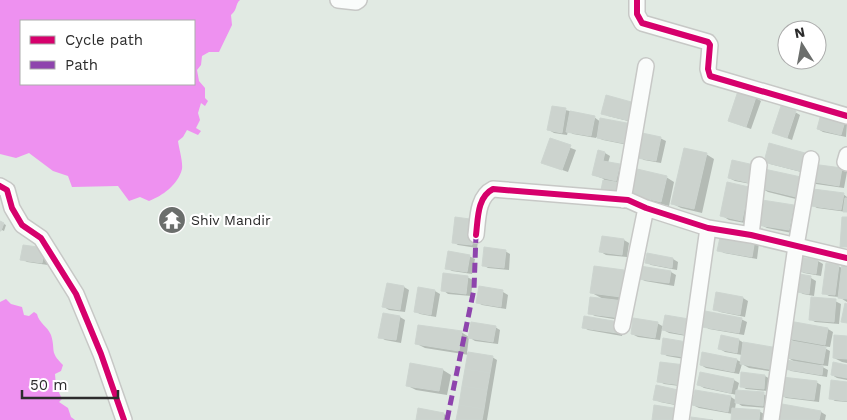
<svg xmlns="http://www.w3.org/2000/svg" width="847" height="420" viewBox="0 0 847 420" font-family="'Work Sans',sans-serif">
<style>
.water{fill:#ee91f0;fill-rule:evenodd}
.shadow{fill:#0003}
.building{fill:#ccd3ce;stroke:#cdd5d0}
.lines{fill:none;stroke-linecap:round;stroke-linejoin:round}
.street-casing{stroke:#c7c8c6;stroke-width:18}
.street{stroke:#fafcfb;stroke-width:15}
.quiet{stroke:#8e44ad;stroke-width:5;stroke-dasharray:10 5;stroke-linecap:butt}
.cycleway-casing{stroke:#fff;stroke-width:9}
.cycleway{stroke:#d6006c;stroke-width:6}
.labels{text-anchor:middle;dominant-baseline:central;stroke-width:4.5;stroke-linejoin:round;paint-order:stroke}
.poi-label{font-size:14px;fill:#2c2c2c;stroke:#fff;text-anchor:start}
</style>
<rect width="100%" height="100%" fill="#e1eae3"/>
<path class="water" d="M0,0H240C235,4 238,9 231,15L232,25L219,52H209L202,56L201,65L197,70L199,81L205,88V98L208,101L205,106L201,103L198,113L200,120L196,128L201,131L198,135L187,130L183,137L178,141C179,149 183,161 182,169C178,185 162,196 149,201L140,197L129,201L118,186L72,187L68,176L53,171L29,153L16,158L0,154ZM21,21H194V84H21Z
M6,299L11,304L22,307L24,315L29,316L34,312L37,314C39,323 48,327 51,335C56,351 49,351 63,365L61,371L55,374L56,386L62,399L59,402L68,408L71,417L75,420H0V302Z"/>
<path class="shadow" d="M607,96L636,123L608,116L602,113Z
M756,98L761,101L751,129L729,121Z
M553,107L594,117L633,146L603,140L596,137V138L573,134L568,131L567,135L554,133L549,130Z
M795,112L800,115L792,140L774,133Z
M844,122L847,123L846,137L823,132L818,129Z
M660,138L666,141L661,163L644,160L639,157Z
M550,140L576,150L568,172L548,165Z
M605,153L610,156L608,163L624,169L621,185L602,189L604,179L593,175Z
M706,154L714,159L702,213L681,208L673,204Z
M805,154L810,157L805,173L770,164L765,161Z
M733,162L756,185L735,181L729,178Z
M841,170L847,172L844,188L816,184L810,181Z
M666,177L674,182L669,206L641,199L633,195Z
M801,178L804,201L768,192L761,188Z
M728,184L749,188L750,224L729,220L721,215Z
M843,194L847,197V212L817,208L812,205Z
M793,206L801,211L797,234L767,228L759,224Z
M0,222L6,225L4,231L0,229Z
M481,224L477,248L458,245L453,242Z
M722,234L759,243L757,259L724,253L719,250Z
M603,238L624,240L629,243L627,257L606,255L601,252Z
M505,251L510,254L509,270L488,268L483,265Z
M49,253L48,265L27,262L22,259Z
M648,254L673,259L678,262L677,270L651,265L646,262Z
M469,256L475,259L472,274L452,271L447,268Z
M818,261L823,264L821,276L804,273L798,270Z
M838,266L842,268L847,266V302L839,297L829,296L824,293Z
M595,268L624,271L632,276L628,301L618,300L628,306L626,321L595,316L589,313L605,300L592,293Z
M671,272L676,275L674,286L645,281L639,278Z
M800,276L811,278L816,281L814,296L803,294L798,291Z
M467,277L473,280L471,296L448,294L443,290Z
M404,287L409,290L405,312L389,310L384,307Z
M480,288L503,292L508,295L506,309L482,305L477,302Z
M435,291L440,294L436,317L420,314L415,311Z
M743,298L748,301L745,317L720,312L714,309Z
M835,301L841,304L839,324L815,322L810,319Z
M384,314L400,317L405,320L401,343L385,340L380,337Z
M741,319L747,322L744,335L709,329L704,326Z
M657,323L664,327L692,337L669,333L662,329L660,340L638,337L632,334Z
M624,326L622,336L588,330L583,327Z
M495,327L500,330L498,344L475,341L469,337L467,353L492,357L497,360L487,420H458L469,355L425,348L417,344L461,332L469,337Z
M828,329L833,332L830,347L821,346L830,351L828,366L819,365L828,370L827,377L791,371L786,368L795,362L785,356L782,373L749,368L742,364L739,374L706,368L701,365L737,360L741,362L742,355L725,352L720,349L739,340L744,343L777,349L796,343L787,337Z
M847,337V363L842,362L834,358Z
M664,340L690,360L667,356L662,353Z
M661,363L687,387L664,384L659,381Z
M847,366V380L837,378L832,375Z
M443,370L451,375L447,395L416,390L408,386Z
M765,376L770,379L768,391L746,389L741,386Z
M734,380L739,383L737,391L763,394L769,397L768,408L742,406L736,402L735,409L759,411L764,414V420H732L733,414L699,408L693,405L696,391L731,397L737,401V395L704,388L699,385Z
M816,382L821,385L819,402L786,398L781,395Z
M847,383V402L835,401L830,398Z
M657,387L683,394L680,406L660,402L654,399Z
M821,412L826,415L825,420H780Z
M444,414L449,417L448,420H417Z"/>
<path class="building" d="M738,91L756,97L746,127L728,121Z
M606,95L635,103L631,121L601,114Z
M552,106L566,108L562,133L547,130Z
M781,106L796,111L787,138L772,133Z
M570,111L595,116L591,136L566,132Z
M821,114L845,121L841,135L817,129Z
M600,118L632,124L628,144L597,138Z
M642,133L661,137L656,161L637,158Z
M550,138L571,145L562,170L541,163Z
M769,143L805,153L800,171L764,162Z
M684,148L707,153L694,209L671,204Z
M598,150L605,152L603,161L620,164L616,181L592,175Z
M732,160L754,165L750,183L728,178Z
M812,164L842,168L839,186L809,181Z
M637,169L667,176L661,202L631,195Z
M764,169L801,177L796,197L759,188Z
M603,180L621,183L619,193L601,190Z
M727,182L749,187L742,221L720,216Z
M813,189L844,193L841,210L811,206Z
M845,198H847V212H843Z
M762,200L794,205L789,230L757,225Z
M455,217L477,220L472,245L452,243Z
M842,217H847V247H840Z
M0,221L4,223L1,231H0Z
M721,233L755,239L752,257L717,251Z
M602,236L624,239L622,255L599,252Z
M23,245L45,248L42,263L20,260Z
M484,247L506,250L504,268L482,266Z
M448,251L470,255L467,272L445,269Z
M647,253L673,258L672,268L645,263Z
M799,257L818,260L816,274L797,271Z
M826,263L839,265L835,295L822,294Z
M842,264H847V299L838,298Z
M594,266L624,270L621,297L590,293Z
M640,266L671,271L669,283L638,279Z
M443,273L468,276L466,294L441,291Z
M799,274L811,276L809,294L797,292Z
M387,283L404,286L400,310L382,307Z
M479,286L503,290L501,307L476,303Z
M418,287L435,290L431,315L414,312Z
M716,292L743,297L740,315L713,310Z
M590,297L624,301L621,318L588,314Z
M811,297L836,299L834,322L809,320Z
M845,303L847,304V323L841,322Z
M705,311L742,318L739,333L702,327Z
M383,313L400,316L396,340L378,338Z
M665,315L689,319L687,335L662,330Z
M584,316L619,322L617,333L582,328Z
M633,318L658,322L655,338L631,334Z
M789,321L828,328L825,345L786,338Z
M471,322L496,326L493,342L468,338Z
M418,325L462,331L459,351L415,344Z
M721,335L739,339L737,353L718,349Z
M834,335L847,336V359L833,358Z
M663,338L687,342L685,357L661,354Z
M786,340L826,347L823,364L783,357Z
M743,342L778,348L774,370L740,364Z
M468,352L493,356L490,373L465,369Z
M702,352L737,359L734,372L700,365Z
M786,360L823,366L822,375L784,369Z
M660,362L685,365L682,385L657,382Z
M833,362L847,365V378L831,375Z
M410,363L443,369L439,391L406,386Z
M465,369L490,373L487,390L462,386Z
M700,372L734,379L731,393L697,385Z
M741,372L765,375L764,389L740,387Z
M782,377L817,381L814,400L779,396Z
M831,380L847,382V401L829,399Z
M656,385L678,390L675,404L653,400Z
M462,386L487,390L484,409L459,405Z
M695,390L731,396L728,412L692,405Z
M736,390L764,392L763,406L735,403Z
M782,404L821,411L819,420H779Z
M459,405L484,409L482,420H456Z
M654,405L680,409L678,420H652Z
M418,408L444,413L443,420H416Z
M732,408L760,410L759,420H731Z
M691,417L713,420H691Z"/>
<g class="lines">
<g class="street-casing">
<path id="street" d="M338,0L356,2L359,0
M637,0V14L642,23L708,42L710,45L708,69L710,76L847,116
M847,155L845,162L847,163
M0,186L7,190L12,208L22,225L41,238L76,294L101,354L124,420
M623,200L646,66
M476,235C478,219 477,197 493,189L628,200L646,208L708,228L751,235L847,258
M751,235L759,165
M622,326L646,208
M681,420L708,228
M771,420L796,246L811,159"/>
</g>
<use href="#street" class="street"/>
<path class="quiet" d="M447,420L474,289L476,235"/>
<g class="cycleway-casing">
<path id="cycleway" d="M637,0V14L642,23L708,42L710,45L708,69L710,76L847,116
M0,186L7,190L12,208L22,225L41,238L76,294L101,354L124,420
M476,235C478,219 477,197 493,189L628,200L646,208L708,228L751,235L847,258"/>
</g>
<use href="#cycleway" class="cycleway"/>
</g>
<defs>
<g id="temple-disc" transform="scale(1.4375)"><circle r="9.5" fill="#6b6e6c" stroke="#fff"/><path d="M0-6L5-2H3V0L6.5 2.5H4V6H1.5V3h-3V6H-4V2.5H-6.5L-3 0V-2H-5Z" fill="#fff"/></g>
</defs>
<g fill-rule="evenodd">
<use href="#temple-disc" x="172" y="220"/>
</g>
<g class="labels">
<g class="poi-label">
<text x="191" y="220">Shiv Mandir</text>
</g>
</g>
<rect x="20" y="20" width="175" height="65" fill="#ffffff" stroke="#ababab"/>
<rect x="30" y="36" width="25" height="8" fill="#d6006c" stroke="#ababab"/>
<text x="65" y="45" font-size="15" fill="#2c2c2c">Cycle path</text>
<rect x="30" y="61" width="25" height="8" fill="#8e44ad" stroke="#ababab"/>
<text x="65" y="70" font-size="15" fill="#2c2c2c">Path</text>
<g transform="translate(802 45) rotate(349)"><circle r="24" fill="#ffffff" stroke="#ababab"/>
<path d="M0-4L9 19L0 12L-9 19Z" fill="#6b6e6c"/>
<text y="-8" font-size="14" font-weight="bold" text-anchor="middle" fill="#2c2c2c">N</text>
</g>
<path d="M22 390v8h96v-8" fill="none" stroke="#2c2c2c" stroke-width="2.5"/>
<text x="30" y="390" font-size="15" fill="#2c2c2c" stroke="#ffffff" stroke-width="4" paint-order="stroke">50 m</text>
</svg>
